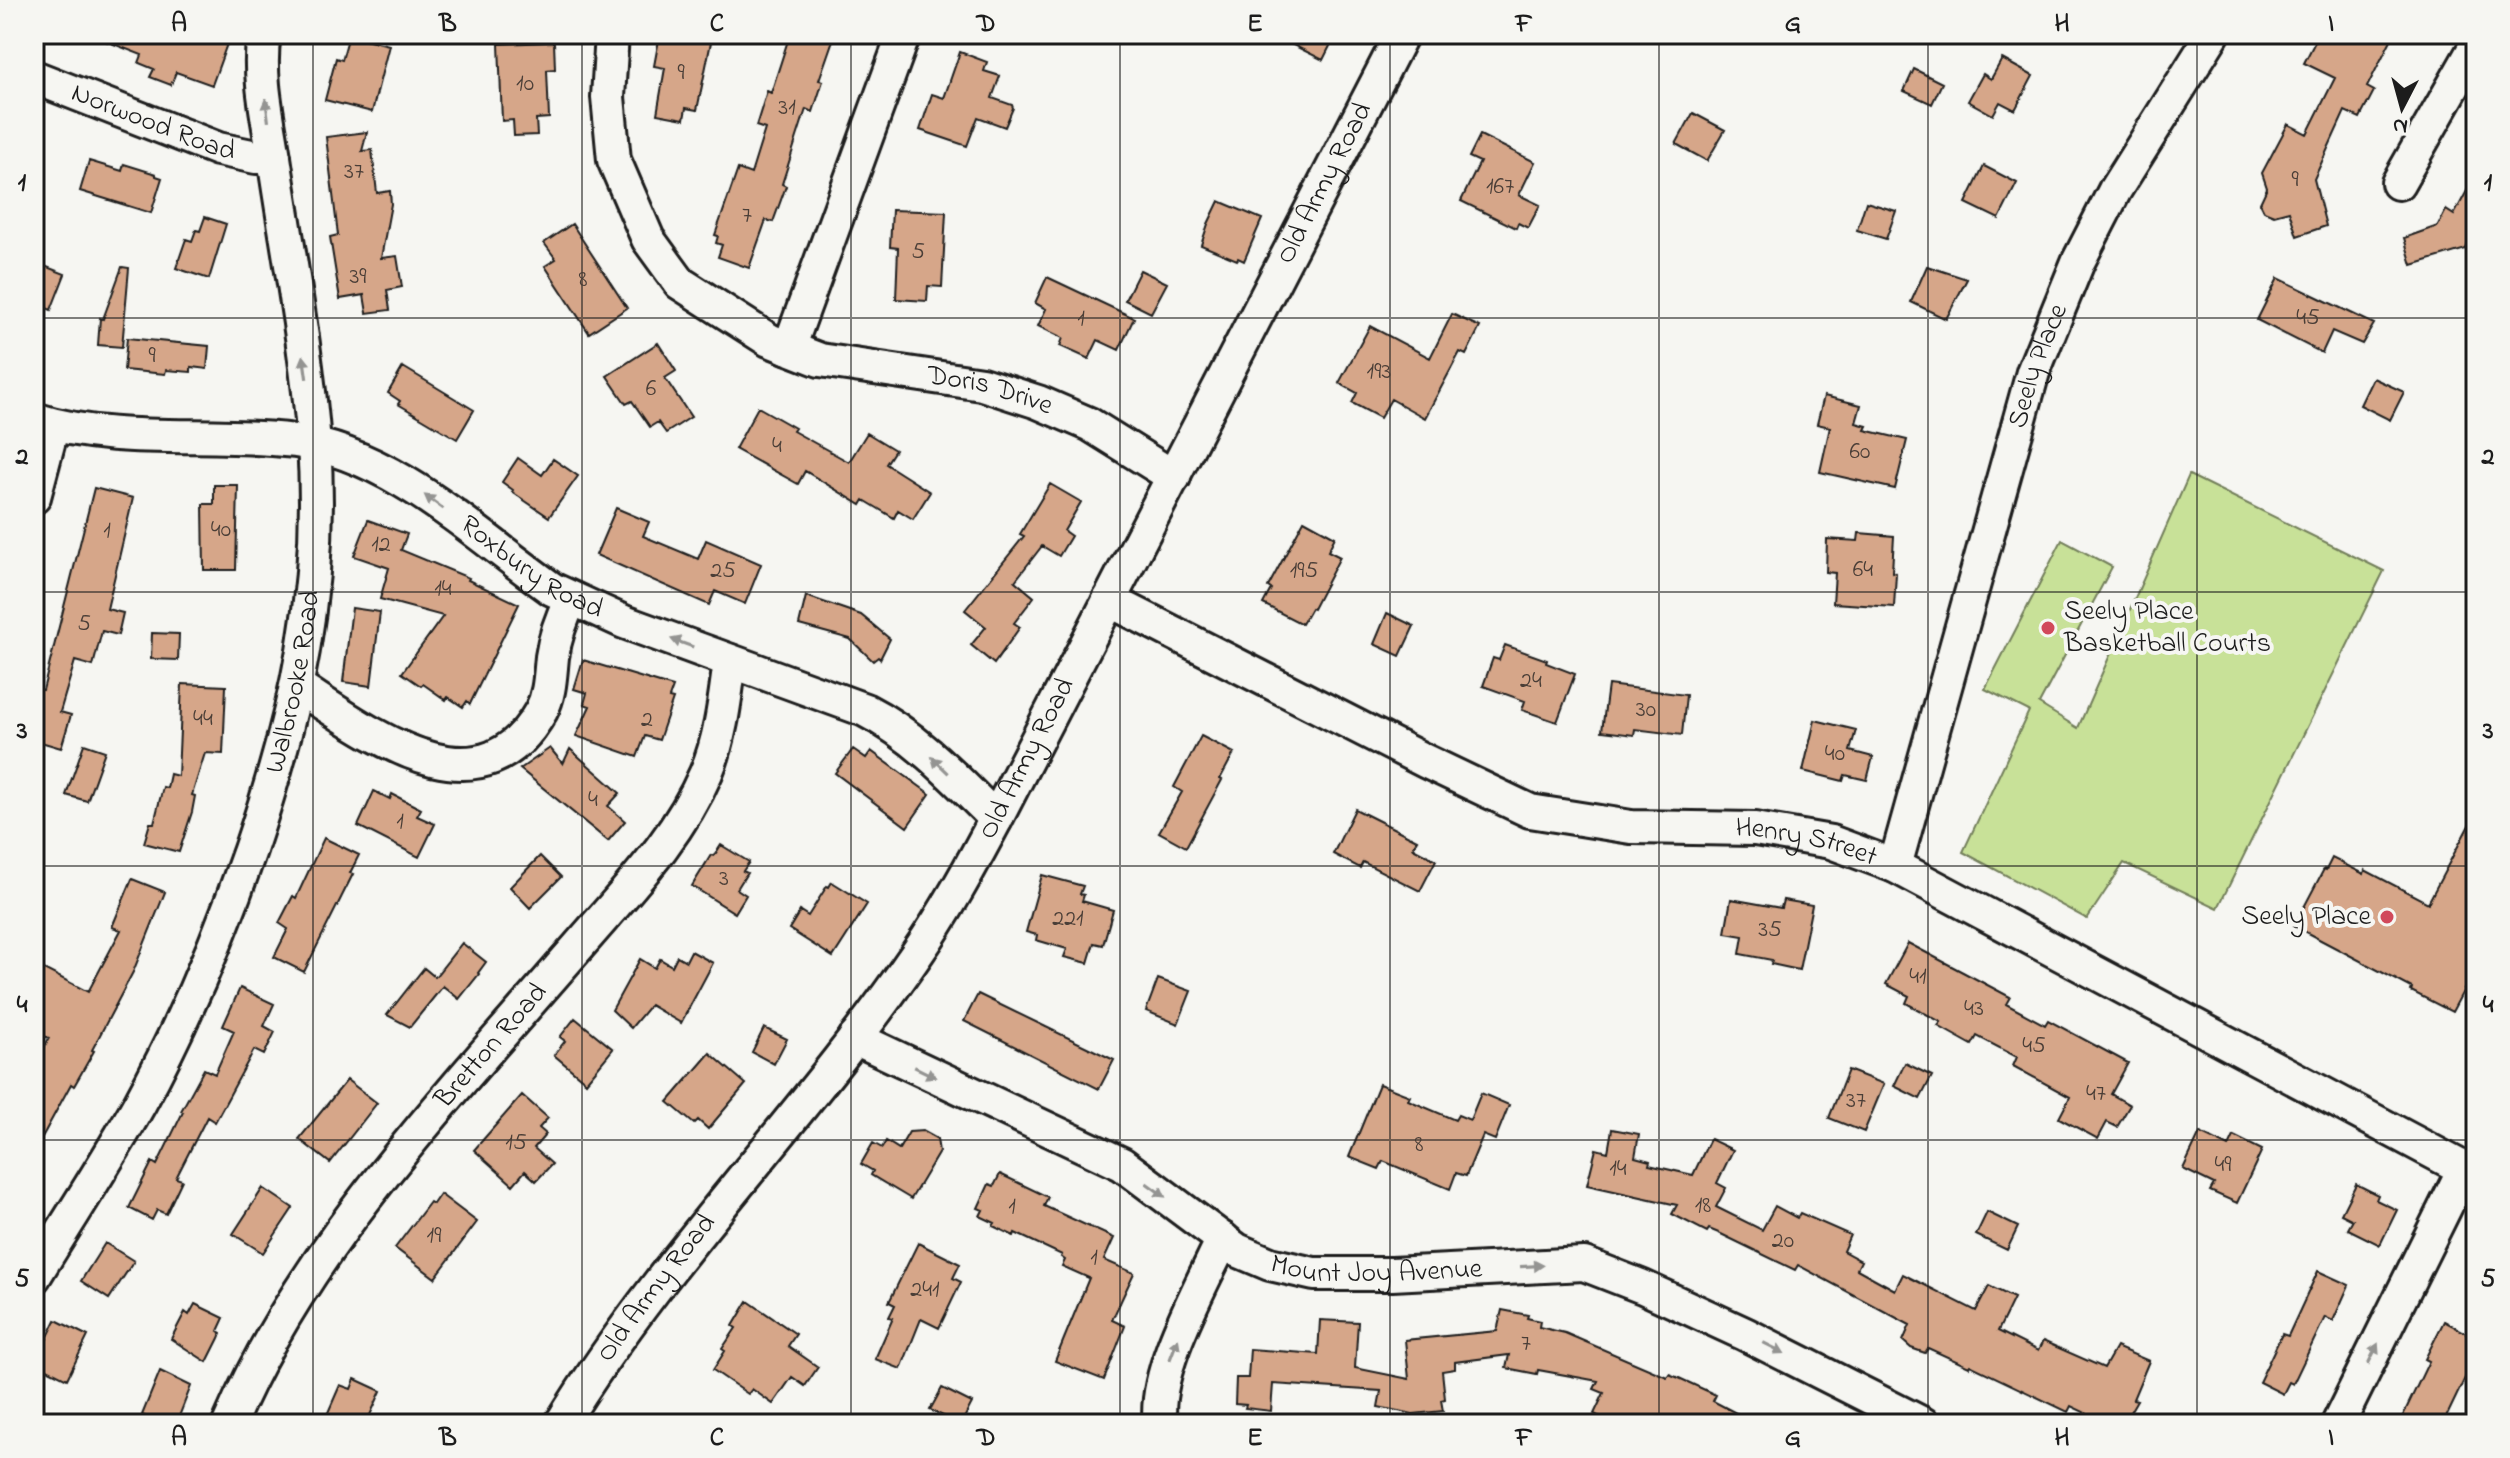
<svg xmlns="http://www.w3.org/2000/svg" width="2510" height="1458" viewBox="0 0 2510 1458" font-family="'Indie Flower',sans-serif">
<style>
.green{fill:#c8e198;stroke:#727e5a;stroke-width:2}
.building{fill:#d6a689;stroke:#1c1c1c;stroke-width:2}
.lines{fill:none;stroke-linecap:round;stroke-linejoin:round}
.minor-casing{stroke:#1c1c1c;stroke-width:38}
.minor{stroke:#f6f6f2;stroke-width:32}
.oneway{fill:#949492}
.grid{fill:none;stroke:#1c1c1c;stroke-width:2;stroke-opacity:0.55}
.poi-dot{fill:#d1495b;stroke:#f6f6f2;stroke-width:3}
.labels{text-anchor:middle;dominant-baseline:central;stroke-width:8;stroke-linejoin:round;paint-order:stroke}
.number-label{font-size:24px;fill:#4a3e37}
.street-label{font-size:28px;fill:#1c1c1c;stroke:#f6f6f2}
.poi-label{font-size:28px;fill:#1c1c1c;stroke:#f6f6f2;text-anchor:start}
.neatline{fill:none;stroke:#1c1c1c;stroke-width:3}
.grid-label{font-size:26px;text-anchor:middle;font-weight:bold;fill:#1c1c1c}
</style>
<rect width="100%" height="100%" fill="#f6f6f2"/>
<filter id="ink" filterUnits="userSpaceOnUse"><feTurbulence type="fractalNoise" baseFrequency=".0125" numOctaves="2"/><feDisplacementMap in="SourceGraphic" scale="16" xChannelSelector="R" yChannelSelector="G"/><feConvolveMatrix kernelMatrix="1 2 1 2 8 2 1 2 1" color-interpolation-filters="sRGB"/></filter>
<g filter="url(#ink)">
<path class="green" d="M2189,475L2384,571L2218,908L2124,863L2087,919L1963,852L2029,711L1985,689L2062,540L2112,567L2039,704L2078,728Z"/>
<path class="building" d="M93,34H208L228,41L212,85L176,72L171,85L150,77L154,69L139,63L142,55L93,36Z
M660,34L711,42L697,110L686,108L684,119L657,114L665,68L654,66Z
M790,34H835L819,80L823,81L813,112L806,109L782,184L786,186L773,222L766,220L749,268L718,257L722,245L716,243L718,236L715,235L738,169L751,174L765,129L756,126L767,91L771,93Z
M1271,34H1336L1323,60Z
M2319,34H2394L2367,87L2374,91L2360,118L2345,111L2314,179L2326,226L2297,236L2289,211L2274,215L2264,211L2260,203L2267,188L2262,173L2288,124L2307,134L2335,78L2304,63Z
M349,35L389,45L372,112L325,100L336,58L342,60Z
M554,42L555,69L547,70L549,118L536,119L537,135L514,136L513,120L502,121L499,44Z
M960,52L987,62L984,71L1000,76L992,98L1012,105L1013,108L1005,127L978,117L967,146L920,130L932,94L944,98Z
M2002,59L2033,76L2015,110L2000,102L1993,115L1968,101L1983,74L1991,79Z
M1914,69L1942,83L1932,104L1904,91Z
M1693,113L1725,130L1707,161L1676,144Z
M367,132L362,151L372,150L377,193L390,191L391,204L381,258L397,256L402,287L387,290L390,310L367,313L364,295L340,299L330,237L338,235L326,137Z
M1480,135L1535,162L1519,195L1540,205L1528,228L1518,223L1516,228L1461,201L1480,162L1469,157Z
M89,161L122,171L124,164L156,174V176L162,178L151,213L80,191Z
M1984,166L2017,183L1999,219L1966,203Z
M2476,174V225L2466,249L2412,265L2404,238L2438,226L2446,210L2454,215Z
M1219,201L1262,219L1244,261L1238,258L1237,260L1201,245L1208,224Z
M1866,202L1896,211L1886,239L1857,230Z
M892,210L946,212L942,287L928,286L927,301L896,299L898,248L890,247Z
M205,217L226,224L209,279L176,268L186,239L192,241L196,230L200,231Z
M572,224L627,308L589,333L545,266L556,259L544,243Z
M34,262L65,274L51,310L34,303Z
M1927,266L1967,279L1946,319L1911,302Z
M122,267L129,268L122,347L98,345L100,318L103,319Z
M1140,270L1167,283L1151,313L1125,300Z
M1047,277L1134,318L1119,350L1098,340L1089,359L1060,346L1063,338L1038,326L1046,309L1035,303Z
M2278,278L2374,324L2362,344L2332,331L2322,353L2257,320Z
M1452,314L1480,327L1466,355L1460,352L1425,418L1391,399L1380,418L1352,403L1357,393L1339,383L1370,326L1430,358Z
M127,338L209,346L207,369L191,367V372L166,370L165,374L124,370Z
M658,343L676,371L665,378L691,417L666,433L658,422L650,427L632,401L626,404L607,376Z
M403,367L474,410L457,439L398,404L400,401L388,393Z
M2373,378L2404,392L2390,420L2360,405Z
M1824,396L1861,405L1856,423L1867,426L1865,430L1907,440L1895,489L1820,472L1830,427L1817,424Z
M758,407L795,428L793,431L849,462L867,433L895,450L886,464L930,492L913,519L898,510L894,518L864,500L861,505L805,471L798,484L735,449Z
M518,458L542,475L553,459L578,476L549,517L512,492L513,490L502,482Z
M1050,484L1081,502L1064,531L1071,536L1059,556L1042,546L1015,581L1034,597L1014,623L1020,627L994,664L971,645L986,627L965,610L1024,536L1020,534Z
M214,485H238L236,570H204L203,504H214Z
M94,488L133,498L107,609L123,613L118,635L102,631L93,666L75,661L60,712L71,715L61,748L34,740V688L43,690Z
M616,508L649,522L643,536L698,559L706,540L761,564L745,604L715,591L709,605L596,555Z
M368,520L407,534L401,550L469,578L468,580L519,604L470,704L467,701L463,707L448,697L446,700L423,684L421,686L402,673L443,616L380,599L389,568L354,556Z
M1304,520L1335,537L1328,551L1340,557L1313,609L1311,608L1302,624L1263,604L1271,589L1268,587Z
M1859,533L1894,536L1892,572L1896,573L1894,607L1833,603L1835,573L1826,572L1827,539L1858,541Z
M806,596L861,615L890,639L880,659L878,657L873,661L850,639L799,625Z
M352,608L380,612L371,686L343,682Z
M1387,613L1414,626L1400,656L1374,644Z
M152,633L179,634L178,660L151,659Z
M1505,645L1547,660L1546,663L1575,674L1557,722L1522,710L1525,701L1483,686L1493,658L1499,660Z
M583,660L673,687L669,698L673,699L659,740L645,736L637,757L576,736L590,706L584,704L587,693L574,689Z
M182,684L226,686L223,754L205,753L192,795L195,796L192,812L179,852L144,843L150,823H154L163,787L167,788L170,774L178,776Z
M1608,685L1686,695L1682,735L1635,729L1634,735L1602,731Z
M1815,720L1856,730L1850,751L1873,757L1867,780L1845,775L1843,781L1803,771Z
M1201,736L1234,753L1220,779L1222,780L1186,847L1159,832L1182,792L1174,787Z
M84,744L105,751L87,801L66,795Z
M550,748L563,764L570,749L620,793L608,806L625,821L608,841L520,769Z
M853,749L866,758L871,751L930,794L907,827L835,773Z
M374,791L390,799L392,794L421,809L417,816L435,824L419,857L358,826Z
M1355,809L1417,840L1413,848L1436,860L1420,891L1363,862L1360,868L1333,854Z
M2476,812V967L2452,1012L2411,991L2412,988L2294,926L2324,869L2326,870L2332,858L2364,874L2365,870L2428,903Z
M324,838L359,855L350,873L353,874L304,972L274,957L288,929L279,923L293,896L296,898Z
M721,845L749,862L743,871L747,873L737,889L746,895L735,913L692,886L711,855L714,856Z
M540,856L561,877L530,908L510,887Z
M1042,875L1083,886L1080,894L1084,895L1082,901L1113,910L1103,945L1094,943L1088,963L1064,957L1067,949L1036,940L1037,935L1026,932Z
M132,879L165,892L133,972L92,1050L94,1051L74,1086L71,1084L34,1152V1066L49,1038L34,1032V986L44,969L88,992L121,930L112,927Z
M832,882L867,904L833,957L789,929L800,911L808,916L827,886L829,887Z
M1731,899L1781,908L1783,900L1812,905L1799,970L1771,964L1772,960L1740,954L1743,936L1725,933Z
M462,943L486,962L478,973L479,974L459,999L443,986L410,1027L387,1015L424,968L435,977Z
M1908,943L2010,997L2006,1004L2045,1025L2048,1020L2128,1063L2111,1094L2130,1105L2117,1127L2107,1122L2098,1139L2059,1118L2070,1097L2013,1066L2017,1057L1977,1036L1972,1045L1938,1026L1941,1022L1906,1003L1909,996L1886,984Z
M691,951L713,963L681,1023L650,1005L631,1028L612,1010L640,959L655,968L660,959L672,966L677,956L686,961Z
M1158,979L1191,991L1178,1024L1146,1011Z
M240,988L274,1004L264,1026L275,1032L264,1055L254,1050L215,1122L207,1117L176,1178L182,1180L166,1214L157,1210L152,1220L129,1208L152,1162L157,1165L183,1112L181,1111L204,1069L215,1074L234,1031L223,1026Z
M978,994L1114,1060L1099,1089L964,1021Z
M575,1018L613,1049L586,1082L554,1055L565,1041L560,1037Z
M764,1028L787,1039L774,1064L752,1052Z
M710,1053L746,1084L708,1129L698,1120L694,1124L668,1102Z
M1905,1063L1932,1076L1920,1099L1894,1086Z
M1848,1070L1884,1084L1864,1132L1829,1118Z
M347,1080L377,1103L330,1163L299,1139Z
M1379,1084L1410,1096L1408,1100L1455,1120L1458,1115L1470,1120L1481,1093L1509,1105L1495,1140L1483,1135L1466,1176L1456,1173L1450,1189L1383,1161L1379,1169L1349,1157Z
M522,1095L548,1118L539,1128L546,1134L534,1148L552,1164L536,1181L525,1171L513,1185L474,1150Z
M1612,1129L1639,1134L1635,1157L1650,1161L1649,1165L1693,1175L1710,1139L1733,1150L1717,1183L1726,1188L1716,1207L1762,1230L1775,1206L1797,1218L1800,1213L1850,1235L1843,1251L1861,1261L1857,1269L1895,1290L1903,1274L1976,1311L1989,1286L2014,1298L1998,1331L2038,1351L2043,1341L2104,1368L2116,1347L2149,1361L2133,1399L2137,1400L2123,1424H2109L2071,1406L2068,1412L1970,1365L1969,1367L1928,1348L1925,1353L1911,1348L1903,1341L1910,1325L1798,1265L1795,1270L1721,1234L1709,1229L1707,1232L1672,1214L1677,1205L1587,1185L1596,1149L1608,1152Z
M923,1131L937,1139L939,1152L911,1199L871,1175L873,1171L861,1164L873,1143L882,1148L886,1141L899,1149L909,1132Z
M2200,1133L2229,1147L2234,1136L2262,1150L2237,1203L2210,1191L2214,1184L2183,1169Z
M1000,1174L1048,1197L1044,1206L1114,1238L1104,1260L1134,1273L1112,1320L1125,1326L1104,1380L1055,1361L1089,1278L1062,1266L1065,1260L1061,1257L1062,1255L1015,1233L1014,1236L993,1226L995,1223L980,1216L983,1210L978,1208L989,1184L994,1186Z
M2356,1184L2378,1195L2376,1200L2397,1210L2380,1245L2348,1229L2353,1220L2341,1214Z
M263,1188L293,1208L263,1253L233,1234Z
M440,1194L477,1222L435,1278L395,1248L430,1202L433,1204Z
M1987,1212L2018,1227L2007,1250L1976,1235Z
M105,1243L134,1261L109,1299L81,1281Z
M918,1243L960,1264L953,1278L961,1282L939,1328L921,1319L901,1369L875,1359L893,1318L889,1317L895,1305L889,1302Z
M2318,1271L2349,1285L2333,1321L2325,1317L2293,1384L2289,1382L2283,1394L2259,1382L2282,1334L2288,1336Z
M748,1301L796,1334L788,1346L818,1367L805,1386L792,1377L773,1404L752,1389L748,1394L713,1370L725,1351L722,1349L736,1328L733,1326Z
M195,1304L224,1318L218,1331L221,1333L219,1338L207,1362L171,1339L185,1312L189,1315Z
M1502,1310L1528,1315L1527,1318L1540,1321L1539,1327L1565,1333L1667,1377L1669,1374L1679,1378L1716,1395L1713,1401L1757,1424H1615L1594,1414L1604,1393L1594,1389L1598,1381L1538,1370L1537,1374L1506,1368L1509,1355L1455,1362V1369L1442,1371L1445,1399L1441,1400L1443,1411L1413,1414L1378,1407L1381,1391L1273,1384L1271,1411L1245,1408L1246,1405L1235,1404L1236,1378H1248L1250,1349L1318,1354L1320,1320L1358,1322L1355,1368L1409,1379L1405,1340L1497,1331Z
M56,1320L88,1336L67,1379L35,1363Z
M2444,1321L2476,1338V1355L2443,1424H2399L2429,1361L2425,1359Z
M160,1371L191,1386L176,1424H160L142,1415Z
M355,1379L381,1391L366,1424H323L340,1385L351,1389Z
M942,1388L972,1403L961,1424L930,1410Z"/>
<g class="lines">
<g class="minor-casing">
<g id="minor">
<path id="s1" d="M612,34L608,97L614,160L648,239L680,283L769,340L789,348L820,360L982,384L1038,402L1089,424L1174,477"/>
<path id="s2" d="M34,77L218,149L256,157H274"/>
<path d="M2398,183L2476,46"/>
<path d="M789,348L904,34"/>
<path id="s3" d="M34,419C119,446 208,430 295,441C391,453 475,534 552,589L624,622L865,710C916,736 956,779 996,819"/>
<path d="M34,497L53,425"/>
<path id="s4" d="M1109,600L1425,761L1530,811L1631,827L1755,829L1831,842L1895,866L2476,1175"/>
<path d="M297,686C367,731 480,820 541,711C550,694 550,676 552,657C555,636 562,617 571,599"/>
<path id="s5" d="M1895,866L2033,372L2078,262L2115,190L2213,34"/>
<path id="s6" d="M855,1038L1122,1164L1237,1250L1270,1264L1314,1274H1392L1584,1264L1643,1287L1745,1334L1923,1424"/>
<path id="s7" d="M34,1277C69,1219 107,1162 140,1103C184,1022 220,937 250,850C296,714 324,589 314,444C307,351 289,257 275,164C269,122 257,77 264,34"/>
<path id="s8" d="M229,1424C288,1285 387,1166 486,1052C523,1010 560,967 597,925C638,878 681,831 706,773C721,738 725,699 730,661"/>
<path id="s9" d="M561,1424C664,1256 805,1117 916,955C946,912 971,866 996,819L1402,34"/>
<path d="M1160,1424C1152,1372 1201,1287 1223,1239"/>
<path d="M2338,1424L2464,1169"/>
</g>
</g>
<use href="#minor" class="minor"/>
</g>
<defs><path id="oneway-solid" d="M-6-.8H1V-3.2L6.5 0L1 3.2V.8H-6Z" transform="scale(2)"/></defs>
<g class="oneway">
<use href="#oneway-solid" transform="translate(267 110) rotate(-97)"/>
<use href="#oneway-solid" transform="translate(305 367) rotate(-98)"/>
<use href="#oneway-solid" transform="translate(434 502) rotate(-144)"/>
<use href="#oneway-solid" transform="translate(682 643) rotate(-160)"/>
<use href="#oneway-solid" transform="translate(940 765) rotate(-136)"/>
<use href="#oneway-solid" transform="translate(925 1072) rotate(26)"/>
<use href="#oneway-solid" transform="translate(1156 1190) rotate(36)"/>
<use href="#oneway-solid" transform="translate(1532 1266) rotate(-3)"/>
<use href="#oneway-solid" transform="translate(1774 1348) rotate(27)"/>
<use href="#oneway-solid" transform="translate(1174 1349) rotate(-69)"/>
<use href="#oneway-solid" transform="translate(2373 1354) rotate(-64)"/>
</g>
</g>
<path class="grid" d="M313,34V1424M582,34V1424M851,34V1424M1120,34V1424M1390,34V1424M1659,34V1424M1928,34V1424M2197,34V1424M34,318H2476M34,592H2476M34,866H2476M34,1140H2476"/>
<g class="poi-dot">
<circle cx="2048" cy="628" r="8"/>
<circle cx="2387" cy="917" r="8"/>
</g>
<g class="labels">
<g class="number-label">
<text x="681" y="73">9</text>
<text x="525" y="84">10</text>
<text x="787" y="108">31</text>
<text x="354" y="172">37</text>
<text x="2295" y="180">9</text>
<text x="1500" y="187">167</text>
<text x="747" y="216">7</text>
<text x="918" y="252">5</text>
<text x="358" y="277">39</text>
<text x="583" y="280">8</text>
<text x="2308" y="318">45</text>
<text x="1081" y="319">1</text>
<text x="152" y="356">9</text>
<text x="1379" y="372">193</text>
<text x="651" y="389">6</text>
<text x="777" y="446">4</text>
<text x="1860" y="452">60</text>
<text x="221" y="530">40</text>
<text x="107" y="531">1</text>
<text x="381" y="545">12</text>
<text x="1863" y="570">64</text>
<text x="723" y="571">25</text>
<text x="1304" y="571">195</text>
<text x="443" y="589">14</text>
<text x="84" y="624">5</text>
<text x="1531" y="681">24</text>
<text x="1646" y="710">30</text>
<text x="203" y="719">44</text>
<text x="647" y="720">2</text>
<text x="1835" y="754">40</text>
<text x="593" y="800">4</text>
<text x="400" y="822">1</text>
<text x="724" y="879">3</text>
<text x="1068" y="919">221</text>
<text x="1770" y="930">35</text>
<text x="1918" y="977">41</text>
<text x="1974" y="1009">43</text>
<text x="2034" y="1046">45</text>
<text x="2096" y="1094">47</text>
<text x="1856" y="1101">37</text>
<text x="516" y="1143">15</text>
<text x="1419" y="1145">8</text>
<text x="2223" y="1165">49</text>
<text x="1618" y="1169">14</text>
<text x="1703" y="1206">18</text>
<text x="1012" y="1207">1</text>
<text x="434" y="1236">19</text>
<text x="1783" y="1241">20</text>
<text x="1094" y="1258">1</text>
<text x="925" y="1290">241</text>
<text x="1526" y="1344">7</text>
</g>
<g class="street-label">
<text stroke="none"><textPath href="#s2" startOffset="128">Norwood Road</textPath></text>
<text stroke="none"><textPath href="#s9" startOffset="1462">Old Army Road</textPath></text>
<text stroke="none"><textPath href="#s5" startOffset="520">Seely Place</textPath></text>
<text stroke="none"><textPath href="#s1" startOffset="600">Doris Drive</textPath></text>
<text stroke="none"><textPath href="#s3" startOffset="534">Roxbury Road</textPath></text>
<text stroke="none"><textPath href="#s7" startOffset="654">Walbrooke Road</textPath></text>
<text stroke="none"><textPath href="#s9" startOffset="814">Old Army Road</textPath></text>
<text stroke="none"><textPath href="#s4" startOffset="750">Henry Street</textPath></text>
<text stroke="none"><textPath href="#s8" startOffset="462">Bretton Road</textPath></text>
<text stroke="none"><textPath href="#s6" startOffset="582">Mount Joy Avenue</textPath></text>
<text stroke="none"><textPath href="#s9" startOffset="166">Old Army Road</textPath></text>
</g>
<g class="poi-label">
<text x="2064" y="612">Seely Place<tspan x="2064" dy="32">Basketball Courts</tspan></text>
<text x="2371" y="917" text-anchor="end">Seely Place</text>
</g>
</g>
<rect width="2510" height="1458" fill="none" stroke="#f6f6f2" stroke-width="88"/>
<g transform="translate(2402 108) rotate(186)" stroke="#f6f6f2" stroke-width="6" paint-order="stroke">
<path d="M0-6L14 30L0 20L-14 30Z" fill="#1c1c1c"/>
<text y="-12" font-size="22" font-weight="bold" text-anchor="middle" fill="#1c1c1c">N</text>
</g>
<rect x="44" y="44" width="2422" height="1370" class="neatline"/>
<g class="grid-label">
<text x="179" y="31">A</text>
<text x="448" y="31">B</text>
<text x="717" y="31">C</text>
<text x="986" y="31">D</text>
<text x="1255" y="31">E</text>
<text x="1524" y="31">F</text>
<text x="1793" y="31">G</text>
<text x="2062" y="31">H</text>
<text x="2331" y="31">I</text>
<text x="22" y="190">1</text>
<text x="2488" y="190">1</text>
<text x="22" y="464">2</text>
<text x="2488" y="464">2</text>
<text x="22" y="738">3</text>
<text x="2488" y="738">3</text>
<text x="22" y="1012">4</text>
<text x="2488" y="1012">4</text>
<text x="22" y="1286">5</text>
<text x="2488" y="1286">5</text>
<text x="179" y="1445">A</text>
<text x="448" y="1445">B</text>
<text x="717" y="1445">C</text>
<text x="986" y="1445">D</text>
<text x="1255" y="1445">E</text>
<text x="1524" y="1445">F</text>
<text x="1793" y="1445">G</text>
<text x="2062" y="1445">H</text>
<text x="2331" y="1445">I</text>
</g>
</svg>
